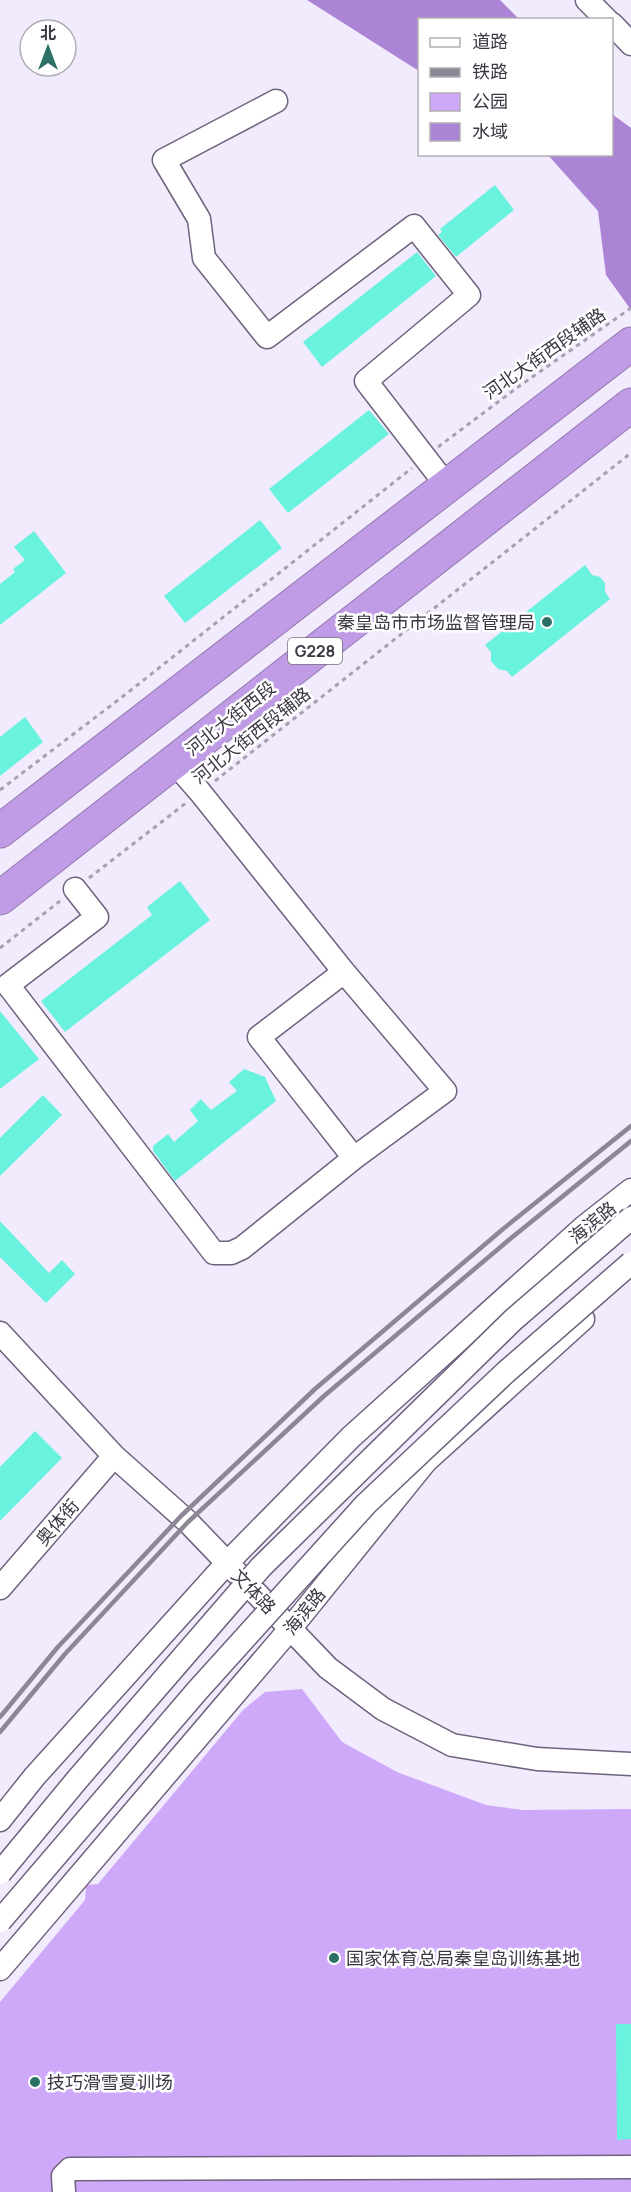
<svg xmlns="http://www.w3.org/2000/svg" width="631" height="2192" viewBox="0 0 631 2192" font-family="Manrope,'Noto Sans SC',sans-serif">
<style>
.green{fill:#cfa9f9}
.water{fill:#ac84d5}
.building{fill:#69f2dd}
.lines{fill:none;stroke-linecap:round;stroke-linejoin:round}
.minor-casing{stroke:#6f627d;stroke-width:25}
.highway-casing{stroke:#9279ad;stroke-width:35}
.path{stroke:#a8a0b1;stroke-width:3;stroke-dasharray:4.5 4.5;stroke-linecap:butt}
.minor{stroke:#fff;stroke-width:22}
.highway{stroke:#c09ce6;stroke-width:33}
.rail{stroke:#8c8695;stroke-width:4.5}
.minor-bridge-casing{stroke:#6f627d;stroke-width:25;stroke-linecap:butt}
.minor-bridge{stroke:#fff;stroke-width:22}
.poi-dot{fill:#2b7166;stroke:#fff;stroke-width:2}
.labels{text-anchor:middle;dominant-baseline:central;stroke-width:5;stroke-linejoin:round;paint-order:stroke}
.shield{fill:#fff;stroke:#77737c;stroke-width:1.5}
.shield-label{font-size:16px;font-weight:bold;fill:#3d3744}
.street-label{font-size:18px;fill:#3d3744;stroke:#fff}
.poi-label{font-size:18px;fill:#3d3744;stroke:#fff;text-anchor:start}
</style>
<rect width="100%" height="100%" fill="#f2eafd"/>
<path class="green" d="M302,1689L342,1742L397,1772L486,1805L522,1810L631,1809V2192H0V2002L85,1900L86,1885L98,1884L243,1710L265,1692Z"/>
<path class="water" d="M307,0H500L519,19L420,20L419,71Z
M612,114L631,128V310L606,275L598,211L548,155L612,154Z"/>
<path class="building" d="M495,185L514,210L456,257L438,235L442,232L440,229Z
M417,252L436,276L322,367L303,342Z
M369,410L389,434L288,513L269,489Z
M260,520L282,548L185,623L164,596Z
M34,531L66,573L0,625V584L15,572L13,569L25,560L14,547Z
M585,565L592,575L600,577L605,583V592L610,599L512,677L507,671L498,669L491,661V652L485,645Z
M25,717L43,742L0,776V737Z
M180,881L210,920L65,1032L41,1001L152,915L147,907Z
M0,1011L39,1059L0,1089Z
M244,1069L265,1077L276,1101L175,1181L153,1151V1146L168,1134L174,1142L198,1121L190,1110L201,1099L211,1110L237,1091L229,1082Z
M43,1095L62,1115L0,1176V1138Z
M0,1221L49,1273L62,1260L75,1274L46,1303L0,1257Z
M35,1431L62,1458L0,1521V1467Z
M616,2024H631V2139L617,2140Z"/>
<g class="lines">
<g class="minor-casing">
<path id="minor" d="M587,0L607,20
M612,24L631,44
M276,101L164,160L199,219L204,258L267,337L414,226L469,295L366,381L447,486
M75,889L97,917L8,985L214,1253H231L242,1248L354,1158L445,1091L344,972L200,792L174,762
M344,972L259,1037L354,1158
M0,1333L114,1456L188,1522L328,1668L383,1709L452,1745L537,1759L631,1764
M0,1588L114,1456
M0,1820L35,1776L227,1563L351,1437L584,1227L631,1190
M0,1969L290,1629L426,1461L583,1319
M64,2192L63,2176L70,2169L631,2167"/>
</g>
<g class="highway-casing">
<path id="highway" d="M0,831L631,344
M0,898L631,405"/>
</g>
<path class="path" d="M438,447L518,387L631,308
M215,781L631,453
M0,790L126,694L412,468
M89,878L186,803
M0,948L60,901"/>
<use href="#minor" class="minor"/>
<use href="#highway" class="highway"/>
<path class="rail" d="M0,1717L57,1648L181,1516L315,1389L503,1229L631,1126
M0,1732L65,1654L188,1522L324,1396L510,1239L631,1141"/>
<g class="minor-bridge-casing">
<path id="minor-bridge" d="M0,1873L76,1781L261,1567L513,1320L631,1218
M0,1921L197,1691L366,1504L506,1372L631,1263"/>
</g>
<use href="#minor-bridge" class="minor-bridge"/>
</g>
<g class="poi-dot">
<circle cx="547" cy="622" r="6"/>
<circle cx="334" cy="1958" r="6"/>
<circle cx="35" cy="2082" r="6"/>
</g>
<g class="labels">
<rect class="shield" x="288" y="638" width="54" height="26" rx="4.5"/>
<g class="shield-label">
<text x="315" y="651">G228</text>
</g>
<g class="street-label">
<text transform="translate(544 353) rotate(-35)">河北大街西段辅路</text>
<text transform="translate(230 718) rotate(-38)">河北大街西段</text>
<text transform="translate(251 735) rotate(-38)">河北大街西段辅路</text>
<text transform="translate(592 1222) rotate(-39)">海滨路</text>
<text transform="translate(57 1522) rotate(-49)">奥体街</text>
<text transform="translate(254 1591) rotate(46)">文体路</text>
<text transform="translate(304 1611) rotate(-51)">海滨路</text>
</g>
<g class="poi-label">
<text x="535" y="622" text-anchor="end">秦皇岛市市场监督管理局</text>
<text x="346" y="1958">国家体育总局秦皇岛训练基地</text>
<text x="47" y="2082">技巧滑雪夏训场</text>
</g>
</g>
<rect x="418" y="18" width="195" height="138" fill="#ffffff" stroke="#b1afb4" stroke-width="1.5"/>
<rect x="430" y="38" width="30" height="9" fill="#ffffff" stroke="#b1afb4" stroke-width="1.5"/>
<text x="472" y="48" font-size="18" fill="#3d3744">道路</text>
<rect x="430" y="68" width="30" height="9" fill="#8c8695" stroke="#b1afb4" stroke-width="1.5"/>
<text x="472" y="78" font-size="18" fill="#3d3744">铁路</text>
<rect x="430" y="93" width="30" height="18" fill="#cfa9f9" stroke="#b1afb4" stroke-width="1.5"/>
<text x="472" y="108" font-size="18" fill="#3d3744">公园</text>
<rect x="430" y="123" width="30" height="18" fill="#ac84d5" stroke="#b1afb4" stroke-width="1.5"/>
<text x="472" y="138" font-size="18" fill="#3d3744">水域</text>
<g transform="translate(48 48)"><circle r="28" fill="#ffffff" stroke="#b1afb4" stroke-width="1.5"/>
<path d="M0-4.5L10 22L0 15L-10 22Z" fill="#2b7166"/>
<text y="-9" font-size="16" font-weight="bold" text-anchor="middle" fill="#3d3744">北</text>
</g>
</svg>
